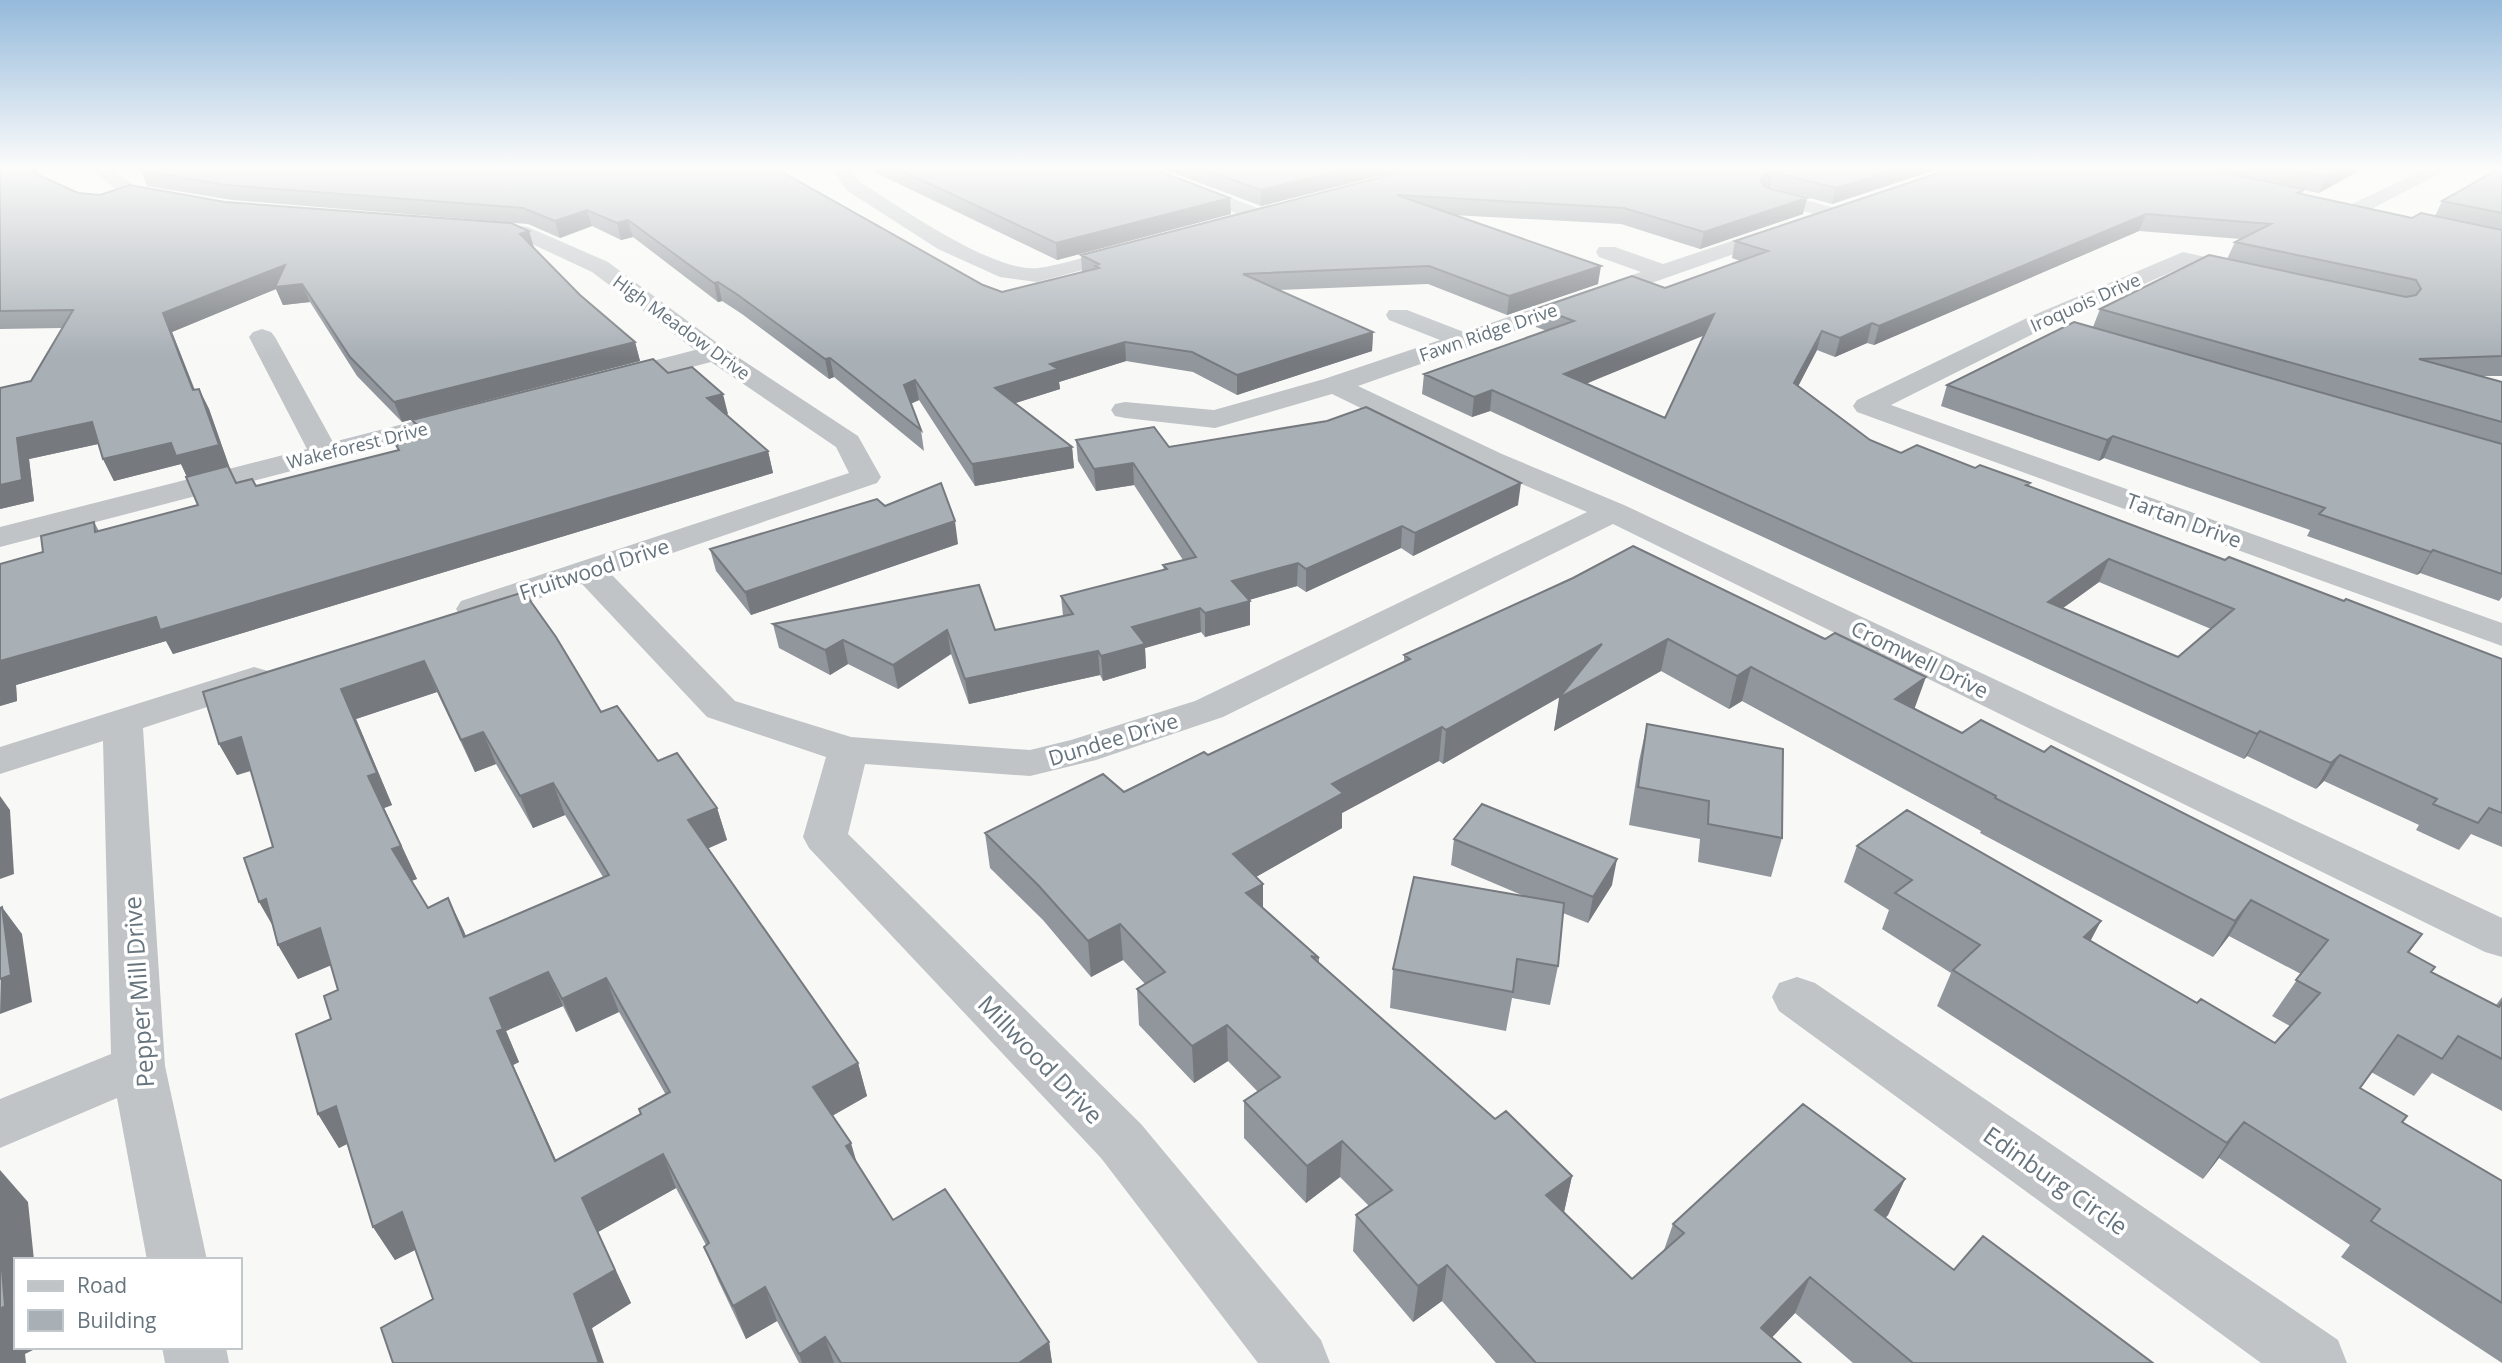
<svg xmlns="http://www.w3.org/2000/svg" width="2502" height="1363" viewBox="0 0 2502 1363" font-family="'Open Sans',sans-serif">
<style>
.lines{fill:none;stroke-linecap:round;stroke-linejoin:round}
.street{fill:#c0c4c7;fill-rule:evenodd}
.wall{fill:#90969c;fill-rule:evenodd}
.shaded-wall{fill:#767a7f}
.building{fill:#a8afb5;stroke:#767a7f;stroke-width:2;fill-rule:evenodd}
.labels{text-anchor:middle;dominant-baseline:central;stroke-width:7;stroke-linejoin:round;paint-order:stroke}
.far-street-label{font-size:18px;fill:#66747e;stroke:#fff}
.street-label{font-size:21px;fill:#66747e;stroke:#fff}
.near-street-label{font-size:24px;fill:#66747e;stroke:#fff}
</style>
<rect width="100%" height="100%" fill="#f8f8f7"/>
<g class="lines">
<path class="street" d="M91,168H111L135,186L180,194L183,198L173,204L122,195Z
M832,168H850L860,182C899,206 993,273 1038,268C1069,264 1101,251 1132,243L1143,250L1140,255L1037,282L1000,277L938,249L846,190Z
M1129,168H1154L1270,213L1273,217L1263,223L1256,221L1131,172Z
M2427,168H2450L2366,212L2359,214L2349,208L2352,204Z
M1769,190L1839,209L1842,213L1832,219L1762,200L1759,196Z
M480,221L528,227L608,262L724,348L858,436L881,477L877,483L611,574L735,701L851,737L1030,750L1071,740L1195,701L1587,512L1480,466L1332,394L1215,428L1125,418L1115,416L1111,410L1115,404L1125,402L1214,410L1324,379L1440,340L1389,320L1386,315L1389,310H1407L1464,332L1641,272L1599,257L1596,252L1599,247H1615L1663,264L1777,226H1791L1795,230L1791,234L1358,386L1502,454L1624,505L2502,918V957L2485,952L1613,524L1223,717L1096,760L1030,776L865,764L848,834L1141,1124L1321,1340L1330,1363H1258L1101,1158L809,848L803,837L826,757L707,717L582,584L474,620L461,617L456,609L461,601L849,473L836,447L711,362L612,388L602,386L599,380L602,374L695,350L592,272L517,237L473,231L469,227Z
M2183,252L2255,268L2258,273L2247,280L2185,266L2047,327L1891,405L2502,623V646L1857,412L1853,406L1857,400L2029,317Z
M262,329L271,332L275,337L333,442L466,408L476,411L480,417L476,423L0,547V527L307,449L249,337L253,332Z
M254,667L268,671L273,679L268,687L143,728L165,1066L207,1260H147L117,1098L0,1148V1099L111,1054L103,741L0,774V747Z
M1797,977L1815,983L2338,1340L2347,1363H2261L1779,1011L1772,997L1779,983Z
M162,1347H226L229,1363H165Z"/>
</g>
<path class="wall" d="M0,168L38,174L78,193L225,202L529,231L534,248L580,295L635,342L640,361L402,422L357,376L310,302L283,305L276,289L172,332L195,390L199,389L209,409L229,466H228L236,483L256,486L398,450L396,445L419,439L412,420L668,373L728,414L726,415L768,451L773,473L173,654L166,641L16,685L17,701L0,706V564L43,552L94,522L99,531L198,505L187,477L181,464L114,481L103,459L98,444L29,459L34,501L0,509V388L31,381L62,328L0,329Z
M140,168H775L983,285L1002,292L1082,272L1081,255L1416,168H1941L1832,204L1770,187L1803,214L1700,249L1621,224L1453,215L1598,284L1507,315L1428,284L1279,290L1373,332L1372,351L1237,395L1193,372L1126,361L1059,382L1060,389L1014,403L1072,447L1074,468L975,486L919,400L911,404L921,430L924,451L834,377L829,379L742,314L722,301L718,302L633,237L621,240L592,226L560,238L528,224L232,200L147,186Z
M866,168H1151L1231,214L1057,260Z
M1160,168H1410L1261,206Z
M1953,168H2364L2319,193L2304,190L2302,194L2412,218L2435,216L2442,201L2502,168V376H2481L2502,382V597L2499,601L2420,573L2417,575L2307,536L2310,530L2104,458L2099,461L1941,406L1947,385L2093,327L2100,309L2227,259L2235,242L2241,239L2139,231L1874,345L1867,343L1835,357L1817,350L1798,386L1870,440L1901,453L1975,468L2029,486L2225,560L2344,601L2502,659V847L2471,834L2459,850L2416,830L2419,825L2324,781L2316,789L2247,756L2244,759L1490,411L1472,417L1422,394L1424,374L1547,331L1536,327L1539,308L1665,288L1740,261L1732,258L1735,241ZM1704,335L1665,418L1586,384L1599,378ZM2099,582L2211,629L2178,657L2063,608Z
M1076,440L1169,447L1518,505L1413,556L1401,548L1306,592L1297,586L1249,600L1250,625L1205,637L1201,632L1145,648L1146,668L1103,681L1100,675L969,704L951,654L898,689L848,664L830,675L779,648L773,624L995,630L1063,616L1061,596L1164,570L1163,565L1183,560L1134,485L1096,491L1078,461Z
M885,506L958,544L751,615L716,571L710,549Z
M1573,578L1915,709L1962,733L2044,752L2422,934L2409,953L2431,972L2496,1005L2502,997V1111L2432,1073L2414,1096L2371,1072L2360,1088L2402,1122L2502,1181V1363L2341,1257L2350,1245L2219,1158L2203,1179L1937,1006L1951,973L1882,929L1889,910L1844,882L1857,846L2091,941L2197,1003L2275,1043L2290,1026L2272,1016L2301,974L2229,936L2213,957L1980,833L1981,831L1742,701L1729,709L1661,671L1554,731L1560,697L1443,764L1439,761L1342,813V828L1256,877L1263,884V908L1319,958V963L1495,1119L1572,1176L1564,1212L1632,1279L1664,1250L1673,1224L1905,1179L1888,1215L1885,1218L1954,1270L2153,1363H1853L1795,1313L1772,1337L1801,1363H1496L1442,1301L1413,1322L1353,1251L1356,1215L1369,1206L1340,1177L1306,1203L1244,1138V1101L1258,1092L1228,1061L1194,1083L1139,1025L1137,989L1145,984L1123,960L1091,977L1043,920L990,868L985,833L1124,792L1208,755L1404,662V655Z
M524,592L601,712L658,761L717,808L727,840L708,848L858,1063L867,1096L832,1116L857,1164L893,1220L1049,1342L1052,1363H799L777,1321L746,1339L718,1280L704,1247L706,1245L676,1188L598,1232L631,1303L592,1328L433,1299L415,1250L395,1260L373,1227L347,1144L339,1148L318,1114L331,1019L338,990L331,965L298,979L278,945L273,847L251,771L237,775L219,744ZM437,692L475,772L496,764L533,828L565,815L603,877L466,936L428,908L411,881L417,879L384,808L392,805L356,719ZM563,1006L576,1032L619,1012L666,1095L641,1115L556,1160L513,1065L519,1062L506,1031Z
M1647,724L1782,838L1771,877L1698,862L1700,839L1629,825L1639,761Z
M1454,839L1612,885L1588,923L1563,913L1558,966L1550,1005L1512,998L1506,1031L1390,1008L1393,969L1524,896L1451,865Z"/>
<path class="shaded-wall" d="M31,168H37L40,187L32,172Z
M1351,168H1410L1261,206V190Z
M1899,168H1941L1832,204L1836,188Z
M2343,168H2364L2319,193L2326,177Z
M1773,172L1770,187L1761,189L1760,180L1765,174Z
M1230,198L1231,214L1057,260L1056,243Z
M1807,198L1803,214L1700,249L1704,232Z
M587,210L592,226L560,238L555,221Z
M2146,214L2139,231L1874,345L1879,326Z
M628,220L633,237L621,240L617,223Z
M529,231L534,248L520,234Z
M285,265L302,284L310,302L283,305L276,289L172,332L202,410L193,390L163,313Z
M1601,266L1598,284L1507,315L1509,296Z
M718,282L722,301L718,302L714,283Z
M1714,314L1710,333L1561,394L1564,374Z
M1872,323L1867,343L1835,357L1840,338Z
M1822,331L1817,350L1789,404L1794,383Z
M1373,332L1372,351L1237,395V375Z
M635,342L640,361L402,422L394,402Z
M1125,342L1126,361L1059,382L1060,389L997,409L995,388L1050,364Z
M830,358L834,377L829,379L825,359Z
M915,380L919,400L907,405L904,385Z
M199,389L209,409L229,466L187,477L181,464L114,481L103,459Z
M1492,390L1490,411L1472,417L1474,397Z
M723,394L728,414L712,418L707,398Z
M92,422L103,443L29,459L34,501L0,509V485L17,438Z
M2113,436L2104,458L2099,461L2107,440Z
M1072,447L1074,468L975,486L972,464Z
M768,451L773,473L173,654L166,641L16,685L17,701L0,706V661L156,617Z
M1133,463L1134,485L1096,491L1094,469Z
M1521,483L1518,505L1413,556L1415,533Z
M955,521L958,544L751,615L745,592Z
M1402,526L1401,548L1306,592V569Z
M2433,550L2420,573L2417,575L2431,552Z
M2109,559L2099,582L2038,626L2048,602Z
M1298,563L1297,586L1232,605V581Z
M1250,601V625L1205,637V613Z
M1200,608L1201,632L1145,648L1146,668L1103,681L1101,656L1132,627Z
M947,630L951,654L898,689L893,665Z
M1668,639L1661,671L1554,731L1559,698Z
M843,640L848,664L830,675L825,650Z
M1602,644L1596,676L1443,764L1446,730Z
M1098,651L1100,675L969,704L965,679Z
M424,661L437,692L356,719L392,805L384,808L417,879L408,882L392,849L341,689Z
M1751,667L1742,701L1729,709L1737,676Z
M1926,677L1914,710L1895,699Z
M1442,727L1439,761L1342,813V828L1233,890V854L1332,784Z
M2260,731L2247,756L2244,759L2257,734Z
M483,732L496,764L475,772L461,740Z
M241,737L258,768L237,775L219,744Z
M2340,755L2324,781L2316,789L2331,763Z
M553,783L565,815L533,828L520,796Z
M0,796L10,810L14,874L0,879Z
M717,808L727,840L698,853L688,820Z
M1617,859L1612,885L1588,923L1593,897Z
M1263,884V919L1246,893Z
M448,898L464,931L479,970L464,937Z
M266,899L278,935L259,902Z
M2251,900L2229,936L2213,957L2235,921Z
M2,907L22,934L32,1002L0,1014Z
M2101,921L2082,957L2084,937Z
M1120,924L1123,960L1091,977L1088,941Z
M320,928L339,962L298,979L278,945Z
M548,972L563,1006L506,1031L519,1062L513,1065L571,1194L555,1161L497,1031L490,998Z
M606,978L619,1012L576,1032L562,999Z
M1227,1025L1228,1061L1194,1083L1192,1046Z
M858,1063L867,1096L823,1121L813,1087Z
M336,1106L357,1139L339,1148L318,1114Z
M2244,1122L2219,1158L2203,1179L2227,1143Z
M1342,1141L1340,1177L1306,1203L1307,1166Z
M851,1143L861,1177L846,1146Z
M663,1154L676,1188L598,1232L631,1303L592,1328L604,1363H599L574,1294L582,1198Z
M0,1170L28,1202L34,1260H16V1347H39L25,1354L26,1363H0Z
M1572,1176L1564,1212L1546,1195Z
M1905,1179L1888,1215L1859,1247L1875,1210Z
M402,1212L423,1246L395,1260L373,1227Z
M1447,1265L1442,1301L1413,1322L1418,1286Z
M1810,1277L1795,1313L1748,1363L1761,1328Z
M765,1287L777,1321L746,1339L733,1306Z
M825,1337L834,1363H802L799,1354Z
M1049,1342L1052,1363H1019Z"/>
<path class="building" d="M0,168H31L32,172L78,193L100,195L130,185L225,202L511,223L529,231L520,234L580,295L635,342L394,402L350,357L302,284L275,287L285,265L163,313L193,390L199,389L219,445L176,456L171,443L103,459L92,422L17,438L22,480L0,485V388L31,381L73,310L0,311Z
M140,168H775L983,285L1002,292L1099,268L1095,266L1099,264L1081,255L1416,168H1899L1836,188L1773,172L1765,174L1760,180L1765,187L1807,198L1704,232L1624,208L1397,195L1601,266L1509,296L1429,266L1243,274L1373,332L1237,375L1192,352L1125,342L1050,364L1058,369L995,388L1072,447L972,464L915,380L904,385L921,430L830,358L825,359L738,295L718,282L714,283L628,220L617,223L587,210L555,221L523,208L226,185L140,170Z
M896,168H1151L1230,198L1056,243Z
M1200,168H1351L1261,190Z
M1953,168H2200L2304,189L2297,193L2412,218L2421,213L2502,230V356L2419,359L2502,382V422L2100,309L2209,255L2406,297L2416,295L2421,289L2416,280L2235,242L2271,224L2146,214L1879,326L1872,323L1840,338L1822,331L1794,383L1870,440L1901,453L1917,445L1975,468L1980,465L2030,483L2026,485L2225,560L2229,557L2344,601L2346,599L2502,659V813L2489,808L2478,823L2433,804L2437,799L2340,755L2331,763L2260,731L2257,734L1492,390L1474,397L1424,374L1574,321L1539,308L1632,276L1665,288L1768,251L1735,241ZM1714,314L1665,418L1564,374ZM2109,559L2234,609L2178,657L2048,602Z
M2280,168H2343L2326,177Z
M2500,168H2502V213L2442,201Z
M2074,322L2502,444V574L2433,550L2431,552L2319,514L2325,508L2113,436L2107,440L1947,385Z
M653,359L668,373L692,367L723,394L707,398L768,451L160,630L156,617L0,661L1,676L0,677V564L43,552L41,536L94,522L95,532L198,505L186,477L228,466L236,483L252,479L256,486L399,450L396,445L428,436L412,420Z
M1366,407L1521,483L1415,533L1402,526L1306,569L1298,563L1232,581L1250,601L1205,613L1200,608L1132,627L1145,644L1101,656L1098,651L965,679L947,630L893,665L843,640L825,650L773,624L979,585L995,630L1073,614L1061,596L1167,569L1163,565L1196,557L1133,463L1094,469L1076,440L1154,427L1169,447L1327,421Z
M941,483L955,521L745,592L710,549L877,499L885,506Z
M1633,546L1825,639L1835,633L1926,677L1895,699L1962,733L1981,720L2044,752L2051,746L2422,934L2408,952L2435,967L2431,972L2499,1007L2502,1002V1059L2458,1036L2442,1059L2398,1035L2360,1088L2407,1116L2402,1122L2502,1181V1303L2371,1221L2380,1209L2244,1122L2227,1143L1953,970L1980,945L1895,893L1912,880L1857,846L1907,810L2101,921L2084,937L2197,1003L2201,999L2275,1043L2320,993L2296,980L2328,940L2251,900L2235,921L1995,798L1996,796L1751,667L1737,676L1668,639L1559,698L1602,644L1446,730L1442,727L1332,784L1343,793L1233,854L1263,884L1246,893L1319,958L1311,956L1495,1119L1506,1111L1572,1176L1546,1195L1632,1279L1684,1233L1673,1224L1803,1104L1905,1179L1875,1210L1954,1270L1983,1236L2153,1363H1913L1810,1277L1761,1328L1801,1363H1536L1447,1265L1418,1286L1356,1215L1392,1190L1342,1141L1307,1166L1244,1101L1280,1077L1227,1025L1192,1046L1137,989L1165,972L1120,924L1088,941L1038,885L985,833L1103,774L1124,792L1204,752L1208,755L1410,659L1404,655L1573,578Z
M524,592L556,637L601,712L617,706L658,761L677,753L717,808L688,820L858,1063L813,1087L851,1143L846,1146L893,1220L945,1189L1049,1342L1019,1363H841L825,1337L799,1354L765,1287L733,1306L704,1247L709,1243L663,1154L582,1198L615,1270L574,1294L599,1363H393L381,1328L433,1299L402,1212L373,1227L336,1106L318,1114L296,1034L331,1019L324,996L338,990L320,928L278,945L266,899L259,902L244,858L273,847L241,737L219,744L203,692ZM424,661L461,740L483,732L520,796L553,783L609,875L464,937L448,898L428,908L392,849L401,846L368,776L377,773L341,689ZM548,972L562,999L606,978L670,1092L639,1109L641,1114L555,1161L497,1031L503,1029L490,998Z
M1647,724L1783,749L1782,838L1708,824L1709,801L1638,787Z
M1482,804L1617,859L1593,897L1454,839Z
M1414,877L1564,903L1558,966L1517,959L1513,992L1393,969Z
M2,907L11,975L0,979V908Z
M0,1246L5,1306L0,1309Z"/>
<linearGradient id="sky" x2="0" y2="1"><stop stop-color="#95badb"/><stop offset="0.47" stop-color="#fcfcfb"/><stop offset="1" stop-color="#fcfcfb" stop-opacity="0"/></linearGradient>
<rect width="2502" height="358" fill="url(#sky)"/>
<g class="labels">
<g class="far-street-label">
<text transform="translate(2085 302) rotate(-24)">Iroquois Drive</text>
<text transform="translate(682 327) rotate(36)">High Meadow Drive</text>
<text transform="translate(1488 332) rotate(-19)">Fawn Ridge Drive</text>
<text transform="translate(357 445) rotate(-14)">Wakeforest Drive</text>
</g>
<g class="street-label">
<text transform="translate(2184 520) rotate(20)">Tartan Drive</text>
<text transform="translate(594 569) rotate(-18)">Fruitwood Drive</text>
<text transform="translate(1920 659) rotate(26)">Cromwell Drive</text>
<text transform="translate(1113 739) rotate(-17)">Dundee Drive</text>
</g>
<g class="near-street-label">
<text transform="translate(138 992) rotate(-94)">Pepper Mill Drive</text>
<text transform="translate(1041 1059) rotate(46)">Millwood Drive</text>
<text transform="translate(2056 1180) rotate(35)">Edinburg Circle</text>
</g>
</g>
<rect x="14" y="1258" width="228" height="91" fill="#ffffff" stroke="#c2c7cb" stroke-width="2"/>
<rect x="28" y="1281" width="35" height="10" fill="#c0c4c7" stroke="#c2c7cb" stroke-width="2"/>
<text x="77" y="1293" font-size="21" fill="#66747e">Road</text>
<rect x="28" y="1310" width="35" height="21" fill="#a8afb5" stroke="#c2c7cb" stroke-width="2"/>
<text x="77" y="1328" font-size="21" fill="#66747e">Building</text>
</svg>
